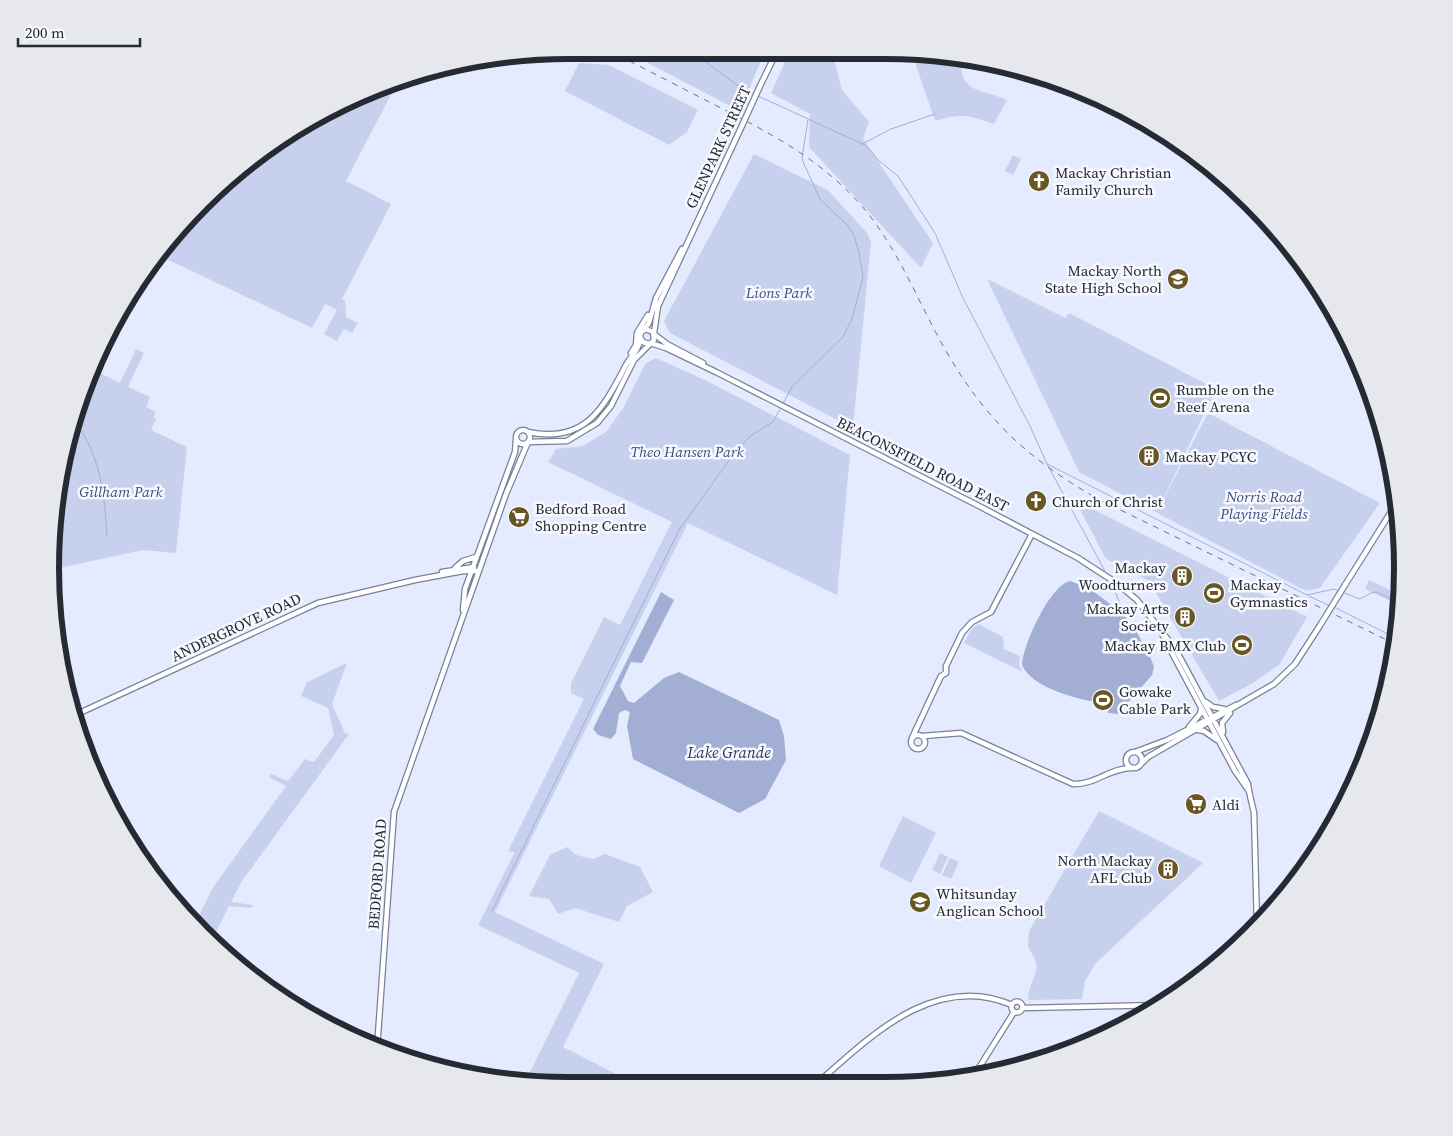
<svg xmlns="http://www.w3.org/2000/svg" width="1453" height="1136" viewBox="0 0 1453 1136" font-family="'Source Serif 4',serif">
<style>
.green{fill:#c7d1ee}
.water{fill:#a2aed4}
.lines{fill:none;stroke-linecap:round;stroke-linejoin:round}
.stream{stroke:#a2aed4;stroke-width:1}
.secondary-casing{stroke:#798197;stroke-width:7}
.secondary{stroke:#fff;stroke-width:4.5}
.rail{stroke:#6e7380;stroke-width:1;stroke-dasharray:6 6;stroke-linecap:butt}
.secondary-bridge-casing{stroke:#798197;stroke-width:7;stroke-linecap:butt}
.secondary-bridge{stroke:#fff;stroke-width:4.5}
.labels{text-anchor:middle;dominant-baseline:central;stroke-width:5;stroke-linejoin:round;paint-order:stroke}
.street-label{font-size:15px;fill:#262a33;stroke:#f7f9fe}
.poi-label{font-size:15px;fill:#262a33;stroke:#f7f9fe;text-anchor:start}
.park-label{font-size:15px;font-style:italic;fill:#404e81;stroke:#f7f9fe}
.water-label{font-size:16px;font-style:italic;fill:#2b3868;stroke:#f7f9fe}
.rim{fill:none;stroke:#262a33;stroke-width:6}
</style>
<rect width="100%" height="100%" fill="#e4ebff"/>
<path class="green" d="M623,50L765,51L740,111Z
M790,51H832L842,90L869,122L863,139L933,243L921,268L809,147L810,114L771,93Z
M911,51L960,59C962,95 980,88 1007,100L994,124C969,115 961,113 935,121Z
M579,63L609,65L698,110L687,132L669,145L565,91Z
M397,83L346,181L391,204L342,299L345,301L346,317L358,323L352,333L344,329L337,341L324,334L337,310L325,304L312,328L160,256L202,202L309,120Z
M754,154L828,190L867,233L871,242L853,428L670,333L664,321Z
M1013,155L1021,159L1013,175L1005,171Z
M987,279L1065,318L1069,313L1216,389L1159,508L1208,413L1380,503L1320,588L1306,591L1079,472Z
M136,349L144,353L128,387L150,397L146,407L156,412L153,417L156,419L151,430L187,447L176,553L143,550L55,569L51,562L68,434L94,370L120,383Z
M656,358L705,380L850,455L837,595L688,523L495,912L604,964L563,1047L640,1086H568L525,1082L579,973L478,925L515,852L508,851L584,699L571,693V683L604,617L620,625L672,522L548,462L556,449L583,446L606,432L624,407L645,364Z
M1075,500L1307,617L1279,665L1253,683L1219,701L1149,581L1106,559Z
M1369,580L1402,596L1401,606L1365,589Z
M978,624L1003,637L1004,649L1020,656L1019,665L1023,672L964,643L971,630Z
M347,663L332,704L345,733L349,734L242,881L231,902L253,905L252,908L229,906L211,942L194,925L214,886L286,786L269,777L271,774L288,781L305,759L314,762L334,735L328,708L301,696L307,682Z
M1099,811L1203,863L1096,963L1085,981L1082,999L1029,1000L1028,994L1037,968L1035,959L1028,947L1029,931Z
M903,816L936,833L911,883L879,866Z
M567,847L576,855L593,859L605,854L640,867L653,892L627,906L619,922L575,908L558,914L549,899L529,896L550,855Z
M940,853L948,857L940,874L932,870Z
M950,858L959,862L951,879L942,875Z"/>
<path class="water" d="M1070,581L1089,588L1122,613L1133,625L1151,659L1154,667L1152,675L1118,714L1108,713L1109,704C1084,701 1033,690 1022,665C1023,645 1050,585 1070,581Z
M661,592L674,600L642,663L631,662L620,686L628,701L634,703L664,678L679,672L779,720L784,736L786,760L765,799L739,813L633,759L627,726L630,712L625,710L619,713L616,733L611,739L598,735L593,729Z"/>
<g class="lines">
<path class="stream" d="M689,50L744,90L755,94
M758,96L867,146L878,160L898,176L935,233L963,298L1030,426L1047,464L1105,571
M862,144L891,129L935,114
M74,419C101,458 104,490 107,536
M1047,464L1307,595L1334,589L1360,599L1371,593L1377,592L1401,604
M1111,582L1120,604L1118,609
M1309,596L1330,606
M1334,607L1396,638
M492,911L679,530L733,455L750,436L773,422L792,387L843,337L852,319L863,277L859,253L854,235L847,225L820,199L804,164L802,158L808,120"/>
<g class="secondary-casing">
<path id="secondary" d="M760,86L777,51
M644,330L649,323L656,298L682,249
M654,333L658,306L740,130
M654,334L667,344L703,363
M650,343L666,348L716,372L979,506L1078,558L1118,584L1137,600L1176,650L1248,784L1249,791
M631,353L636,345L637,333L648,315
M516 437a7 7 0 1 1 14 0a7 7 0 1 1-14 0Z
M528,432C585,444 603,409 626,365C631,356 640,349 640,338
M528,442L567,441L597,423L611,406L634,360L654,340L653,332L646,329L641,332L640,337L643,342L649,344
M1392,513L1399,508
M455,568L463,561L476,557
M442,572L474,567
M1345,585L1394,507L1396,497
M463,610L465,589L515,452L516,439
M1163,636L1235,771L1249,791L1254,813L1257,925
M1206,702L1213,707L1224,709
M73,716L318,603L415,580L463,571H479
M1189,727L1200,714L1201,709
M1198,730L1204,731L1217,740
M1223,732L1222,723L1230,713
M911 742a7 7 0 1 1 14 0a7 7 0 1 1-14 0Z
M923,736L961,733L1073,784C1095,785 1110,768 1131,768
M912,738L941,676L946,673V666L962,633L972,622L991,612L1032,534
M1126 760a8 8 0 1 1 16 0a8 8 0 1 1-16 0Z
M1135,752L1167,740L1236,705
M1142,763L1148,757L1274,684L1295,664L1319,627
M1011.5 1007a5.5 5.5 0 1 1 11 0a5.5 5.5 0 1 1-11 0Z
M1023,1008L1161,1005
M377,1049L394,812L506,494L528,442
M975,1074L1014,1012
M815,1085C868,1039 933,971 1012,1005"/>
</g>
<use href="#secondary" class="secondary"/>
<path class="rail" d="M608,50C645,69 682,88 719,107C772,134 821,160 861,205C893,242 912,287 934,329C976,410 1021,456 1100,500L1395,644"/>
<g class="secondary-bridge-casing">
<path id="secondary-bridge" d="M740,130L760,86
M1319,627L1345,585"/>
</g>
<use href="#secondary-bridge" class="secondary-bridge"/>
</g>
<defs>
<g id="church-disc" transform="scale(1.125)"><circle r="9.5" fill="#685725" stroke="#f7f9fe"/><path d="M-1.2-6h2.4v3.5h3.3v2.4h-3.3V6h-2.4V-.1h-3.3v-2.4h3.3Z" fill="#fff"/></g>
<g id="school-disc" transform="scale(1.125)"><circle r="9.5" fill="#685725" stroke="#f7f9fe"/><path d="M0-5L7-2L0 1L-7-2ZM-4 1L0 2.5L4 1V4Q0 6-4 4Z" fill="#fff"/></g>
<g id="stadium-disc" transform="scale(1.125)"><circle r="9.5" fill="#685725" stroke="#f7f9fe"/><path d="M0-5a6.5 5 0 1 0 0 10a6.5 5 0 1 0 0-10ZM-3.5-1.8h7v3.6h-7Z" fill="#fff"/></g>
<g id="building-disc" transform="scale(1.125)"><circle r="9.5" fill="#685725" stroke="#f7f9fe"/><path d="M-4-6H4V6H1V3H-1V6H-4ZM-2.5-4.3h1.7v1.8h-1.7ZM.8-4.3h1.7v1.8H.8ZM-2.5-1h1.7V.8h-1.7ZM.8-1h1.7V.8H.8Z" fill="#fff"/></g>
<g id="supermarket-disc" transform="scale(1.125)"><circle r="9.5" fill="#685725" stroke="#f7f9fe"/><path d="M-6-5.5h2.5l.6 2H6L4.5 2H-2.5L-4.4-4H-6ZM-1.5 3.2a1.3 1.3 0 1 0 .1 0ZM3 3.2a1.3 1.3 0 1 0 .1 0Z" fill="#fff"/></g>
</defs>
<g fill-rule="evenodd">
<use href="#church-disc" x="1039" y="181"/>
<use href="#school-disc" x="1178" y="279"/>
<use href="#stadium-disc" x="1160" y="398"/>
<use href="#building-disc" x="1149" y="456"/>
<use href="#church-disc" x="1036" y="501"/>
<use href="#supermarket-disc" x="519" y="517"/>
<use href="#building-disc" x="1182" y="576"/>
<use href="#stadium-disc" x="1214" y="593"/>
<use href="#building-disc" x="1185" y="617"/>
<use href="#stadium-disc" x="1242" y="645"/>
<use href="#stadium-disc" x="1103" y="700"/>
<use href="#supermarket-disc" x="1196" y="804"/>
<use href="#building-disc" x="1168" y="869"/>
<use href="#school-disc" x="920" y="902"/>
</g>
<g class="labels">
<g class="street-label">
<text transform="translate(718 147) rotate(-65)">GLENPARK STREET</text>
<text transform="translate(923 464) rotate(27)">BEACONSFIELD ROAD EAST</text>
<text transform="translate(236 627) rotate(-25)">ANDERGROVE ROAD</text>
<text transform="translate(377 874) rotate(-86)">BEDFORD ROAD</text>
</g>
<g class="poi-label">
<text x="1055" y="172">Mackay Christian<tspan x="1055" dy="17">Family Church</tspan></text>
<text x="1162" y="270" text-anchor="end">Mackay North<tspan x="1162" dy="17">State High School</tspan></text>
<text x="1176" y="389">Rumble on the<tspan x="1176" dy="17">Reef Arena</tspan></text>
<text x="1165" y="456">Mackay PCYC</text>
<text x="1052" y="501">Church of Christ</text>
<text x="535" y="508">Bedford Road<tspan x="535" dy="17">Shopping Centre</tspan></text>
<text x="1166" y="567" text-anchor="end">Mackay<tspan x="1166" dy="17">Woodturners</tspan></text>
<text x="1230" y="584">Mackay<tspan x="1230" dy="17">Gymnastics</tspan></text>
<text x="1169" y="608" text-anchor="end">Mackay Arts<tspan x="1169" dy="17">Society</tspan></text>
<text x="1226" y="645" text-anchor="end">Mackay BMX Club</text>
<text x="1119" y="691">Gowake<tspan x="1119" dy="17">Cable Park</tspan></text>
<text x="1212" y="804">Aldi</text>
<text x="1152" y="860" text-anchor="end">North Mackay<tspan x="1152" dy="17">AFL Club</tspan></text>
<text x="936" y="893">Whitsunday<tspan x="936" dy="17">Anglican School</tspan></text>
</g>
<g class="park-label">
<text x="779" y="292">Lions Park</text>
<text x="687" y="451">Theo Hansen Park</text>
<text x="121" y="491">Gillham Park</text>
<text x="1264" y="496">Norris Road<tspan x="1264" dy="17">Playing Fields</tspan></text>
</g>
<g class="water-label">
<text x="729" y="752">Lake Grande</text>
</g>
</g>
<path d="M0 0H1453V1136H0ZM568 59H885A509 509 0 0 1 1394 568V568A509 509 0 0 1 885 1077H568A509 509 0 0 1 59 568V568A509 509 0 0 1 568 59Z" fill="#e6e8ee" fill-rule="evenodd"/>
<path class="rim" d="M568 59H885A509 509 0 0 1 1394 568V568A509 509 0 0 1 885 1077H568A509 509 0 0 1 59 568V568A509 509 0 0 1 568 59Z"/>
<path d="M18 38v8h122v-8" fill="none" stroke="#262a33" stroke-width="2.5"/>
<text x="25" y="38" font-size="15" fill="#262a33" stroke="#f7f9fe" stroke-width="4" paint-order="stroke">200 m</text>
</svg>
